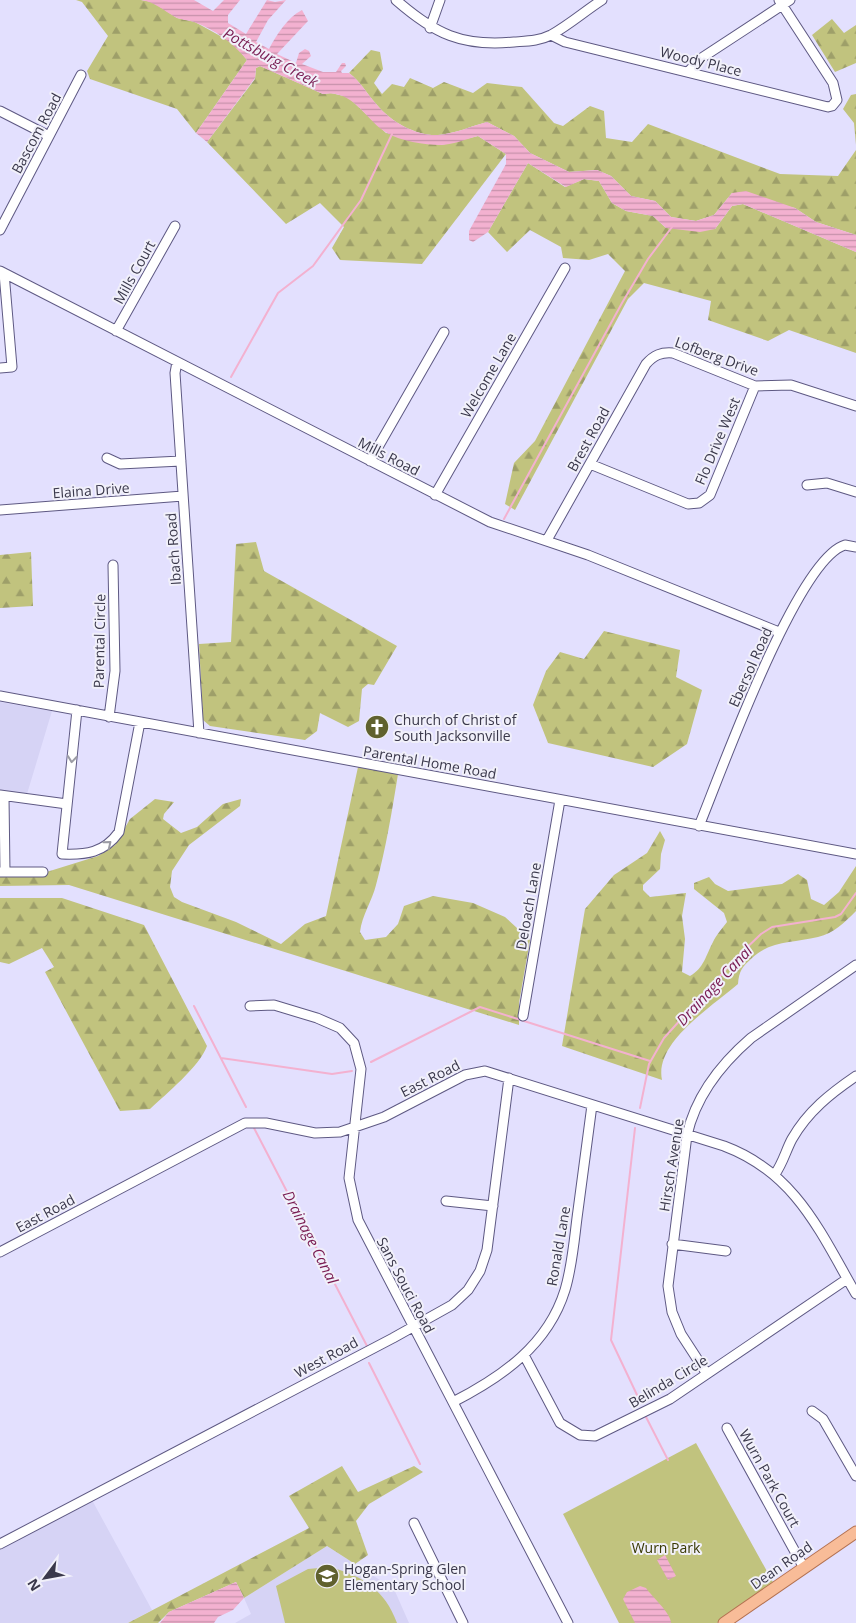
<svg xmlns="http://www.w3.org/2000/svg" width="856" height="1623" viewBox="0 0 856 1623" font-family="'Open Sans',sans-serif">
<style>
.built{fill:#d6d3f5}
.green{fill:#c1c37e}
.forest{fill:url(#forest-firs)}
.water{fill:url(#water-rules)}
.lines{fill:none;stroke-linecap:round;stroke-linejoin:round}
.stream{stroke:#f3b1d0;stroke-width:2}
.minor-casing{stroke:#5e5983;stroke-width:11}
.major-casing{stroke:#b37151;stroke-width:13}
.minor{stroke:#fff;stroke-width:9}
.major{stroke:#f8bc98;stroke-width:11}
.oneway{stroke:#9c9ca5}
.labels{text-anchor:middle;dominant-baseline:central;stroke-width:4;stroke-linejoin:round;paint-order:stroke}
.street-label{font-size:14px;fill:#3a384b;stroke:#f1f0fa}
.poi-label{font-size:14px;fill:#3a384b;stroke:#f1f0fa;text-anchor:start}
.park-label{font-size:14px;fill:#383803;stroke:#f1f0fa}
.water-label{font-size:15px;font-style:italic;fill:#791c52;stroke:#f1f0fa}
</style>
<defs>
<pattern id="forest-firs" width="22" height="20" patternUnits="userSpaceOnUse" patternTransform="scale(1.25)"><rect width="22" height="20" fill="#c1c37e"/><path d="M5 1l3.5 6h-7zM16 11l3.5 6h-7z" fill="#9e9f69"/></pattern>
<pattern id="water-rules" width="6" height="5" patternUnits="userSpaceOnUse" patternTransform="scale(1.25)"><rect width="6" height="5" fill="#f3b1d0"/><path d="M0 2.5h6" fill="none" stroke="#c691ab"/></pattern>
</defs>
<rect width="100%" height="100%" fill="#e3e0fe"/>
<path class="built" d="M0,702L52,711L27,794L0,790Z
M92,1500L152,1610L128,1623H0V1548Z
M327,1546L394,1589L409,1623H235L251,1614L244,1598Z"/>
<path class="green" d="M696,1443L774,1584L717,1623H619L563,1514Z
M330,1567C363,1576 385,1590 397,1623H285L276,1586L308,1569Z"/>
<path class="forest" d="M76,0H141L153,2L177,18L195,22L233,43L247,60L196,133L177,109L90,79L87,71L108,36L82,2Z
M832,19L844,33L856,25V63L835,72L812,35Z
M371,50L380,52L383,69L374,83L382,94L392,84L404,87L410,78L433,88L444,82L473,93L487,83L522,87L554,123L563,126L590,106L604,111L606,138L632,142L648,124L780,174L838,176L856,150V235L816,222L795,208L732,193L714,215L696,221L671,217L655,201L631,196L611,176L597,170L569,172L530,153L514,136L487,122C472,126 454,134 438,135C416,136 391,122 377,105C367,94 361,82 349,73Z
M260,66L323,94L331,93L348,97L386,133L441,145L478,136L506,154L422,264L340,260L332,248L344,227L320,203L286,224L207,142L255,79L256,68Z
M856,94V145L854,123L843,109L851,95Z
M528,163L565,187L584,179L599,181L612,203L626,211L653,216L666,228L715,229L732,206L743,204L856,252V353L789,330L768,341L708,320L711,301L644,283L628,299L515,510L505,504L514,463L535,441L625,271L608,254L589,260L563,258L561,247L530,230L507,252L488,232Z
M256,542L264,571L397,646L374,685L368,684L362,689L359,721L348,727L320,713L317,731L305,740L210,726L203,720L199,644L231,642L236,544Z
M31,552L33,606L0,608V555Z
M604,631L680,650L676,677L702,690L687,744L653,767L548,743L533,705L546,671L560,652L584,659Z
M358,767L398,774C392,811 386,848 376,885C372,901 362,915 360,932L365,940L386,937L398,924L404,906L433,896L473,903L505,917L530,940L519,1003V1025L69,885L0,886V877L37,875L98,856L115,845L130,819L155,799L174,802L164,814L163,819L181,833L197,827L223,804L241,799L240,806L189,845L172,871L170,887L174,897L182,902L236,922L281,944L305,924L326,916Z
M660,831L665,840L661,854L660,869L643,885V890L650,897L686,893L682,916L685,939L682,972L690,976C704,968 706,955 713,942C716,935 722,929 727,922L724,913L694,889V883L709,877L715,884L728,891L782,884L798,874L807,880L811,899L824,905L839,892L856,866V911C844,923 834,933 818,937C794,943 771,940 752,958C742,967 739,971 738,984C713,1006 654,1042 662,1080L562,1046L585,909L614,875L647,853Z
M0,898H62L144,925L207,1046C200,1066 166,1094 150,1109L120,1111L45,972L54,967L42,948L9,964L0,962Z
M342,1466L358,1492L414,1466L423,1472L369,1504L356,1521L368,1555L355,1564L327,1546L244,1598L236,1582L169,1612L158,1623H128L309,1528L289,1496Z"/>
<path class="water" d="M141,0H194L213,11L224,0H240L228,15V23L246,34L267,0L275,2L286,0L268,20L256,42L269,49C277,34 287,18 302,10L308,21L277,54L296,63L299,53L305,49L309,51L311,56L302,64L323,72H336L342,63H345L346,66L341,71L342,73H349C361,82 367,94 377,105C391,122 416,136 438,135C454,134 472,126 487,122L514,136L530,153L569,172L597,170L611,176L631,196L655,201L671,217L696,221L714,215L732,193L746,191L795,208L816,222L856,235V252L743,204L732,206L715,229L700,232L666,228L653,216L626,211L612,203L599,181L584,179L566,187L528,163L488,232L473,242L469,240V231L506,164V154L478,136C466,139 452,145 440,145C425,145 400,141 387,133C365,120 354,89 323,94L260,66L256,68L255,78L207,142L196,133L247,60C233,43 216,30 194,22C188,20 181,20 175,17C163,10 155,2 141,0Z
M665,1555L676,1576L668,1580L657,1560Z
M236,1582L244,1598L233,1610L218,1617L214,1623H160L169,1612Z
M640,1586L646,1588C653,1598 671,1613 671,1623H635L623,1599L627,1592Z"/>
<g class="lines">
<path class="stream" d="M231,377L278,293L313,266L361,200L392,134
M504,519L622,303L648,259L672,227
M194,1006L246,1107
M221,1058L332,1074L352,1071
M371,1062L480,1007L650,1061
M640,1108L649,1064L664,1038L738,956L761,934L772,927L835,917L841,914L856,893
M254,1128L367,1346
M635,1128L611,1340L638,1397
M369,1363L420,1464
M646,1417L668,1460"/>
<g class="minor-casing">
<path id="minor" d="M396,0C435,34 462,47 514,42C527,41 539,41 551,35C569,25 585,11 602,0
M430,28L440,0
M551,35L565,42L828,107L832,106L837,100L833,83L779,0
M688,72L700,59L790,0
M0,111L49,136
M0,230L81,75
M0,271L490,522L588,555L779,632
M116,331L175,226
M177,362L175,373L199,733
M0,368L12,367L4,273
M107,458L120,464L181,461
M370,461L444,332
M590,464L688,504L699,503L710,495L755,386
M807,485L827,483L856,492
M435,495L565,268
M0,510L183,496
M547,540L646,364C654,355 661,352 673,353L755,386L791,385L856,406
M0,696L856,854
M77,710L62,854C86,855 104,853 119,832L140,722
M109,717L115,671L113,565
M0,795L67,804
M4,797L5,872
M699,826C720,775 797,559 845,545L856,547
M0,872H43
M250,1006L274,1005L317,1018L340,1028L354,1043L361,1069L349,1178L358,1220L568,1623
M523,1016L560,800
M775,1174C783,1163 786,1150 792,1139C808,1111 831,1093 856,1076
M446,1201L493,1206
M672,1244L726,1251
M0,1252L245,1123H266L315,1133L340,1132L384,1117L465,1075L485,1071L724,1146C796,1173 820,1232 856,1294
M524,1355L560,1423L580,1435L595,1436L670,1399L847,1279
M707,1374L681,1334L672,1312L668,1286L687,1135C696,1095 721,1064 751,1038L856,965
M453,1402C502,1377 548,1345 565,1290C572,1267 574,1242 577,1218C582,1180 587,1142 592,1105
M812,1411L823,1419L856,1476
M727,1428L804,1568
M414,1523L463,1623
M0,1544L393,1338L452,1305L468,1290L480,1271L487,1250L509,1078"/>
</g>
<g class="major-casing">
<path id="major" d="M724,1623L856,1532"/>
</g>
<use href="#minor" class="minor"/>
<use href="#major" class="major"/>
</g>
<defs><path id="oneway-chevron" d="M-2-3.5L2.5 0L-2 3.5" fill="none" stroke-width="1.6" stroke-linecap="round" stroke-linejoin="round" transform="scale(1.25)"/></defs>
<g class="oneway">
<use href="#oneway-chevron" transform="translate(72 759) rotate(96)"/>
<use href="#oneway-chevron" transform="translate(108 844) rotate(-39)"/>
</g>
<defs>
<g id="church-disc" transform="scale(1.25)"><circle r="9.5" fill="#60612e" stroke="#f1f0fa"/><path d="M-1.2-6h2.4v3.5h3.3v2.4h-3.3V6h-2.4V-.1h-3.3v-2.4h3.3Z" fill="#fff"/></g>
<g id="school-disc" transform="scale(1.25)"><circle r="9.5" fill="#60612e" stroke="#f1f0fa"/><path d="M0-5L7-2L0 1L-7-2ZM-4 1L0 2.5L4 1V4Q0 6-4 4Z" fill="#fff"/></g>
</defs>
<g fill-rule="evenodd">
<use href="#church-disc" x="377" y="727"/>
<use href="#school-disc" x="327" y="1576"/>
</g>
<g class="labels">
<g class="street-label">
<text transform="translate(701 61) rotate(14)">Woody Place</text>
<text transform="translate(36 133) rotate(-62)">Bascom Road</text>
<text transform="translate(134 272) rotate(-61)">Mills Court</text>
<text transform="translate(717 356) rotate(20)">Lofberg Drive</text>
<text transform="translate(488 375) rotate(-60)">Welcome Lane</text>
<text transform="translate(588 439) rotate(-61)">Brest Road</text>
<text transform="translate(717 441) rotate(-67)">Flo Drive West</text>
<text transform="translate(389 456) rotate(27)">Mills Road</text>
<text transform="translate(91 490) rotate(-4)">Elaina Drive</text>
<text transform="translate(173 549) rotate(-94)">Ibach Road</text>
<text transform="translate(99 641) rotate(-89)">Parental Circle</text>
<text transform="translate(750 667) rotate(-66)">Ebersol Road</text>
<text transform="translate(430 762) rotate(10)">Parental Home Road</text>
<text transform="translate(528 906) rotate(-80)">Deloach Lane</text>
<text transform="translate(430 1078) rotate(-27)">East Road</text>
<text transform="translate(671 1165) rotate(-81)">Hirsch Avenue</text>
<text transform="translate(45 1213) rotate(-28)">East Road</text>
<text transform="translate(558 1246) rotate(-80)">Ronald Lane</text>
<text transform="translate(406 1285) rotate(62)">Sans Souci Road</text>
<text transform="translate(326 1357) rotate(-28)">West Road</text>
<text transform="translate(668 1381) rotate(-31)">Belinda Circle</text>
<text transform="translate(770 1478) rotate(61)">Wurn Park Court</text>
<text transform="translate(781 1565) rotate(-35)">Dean Road</text>
</g>
<g class="poi-label">
<text x="394" y="719">Church of Christ of<tspan x="394" dy="16">South Jacksonville</tspan></text>
<text x="344" y="1568">Hogan-Spring Glen<tspan x="344" dy="16">Elementary School</tspan></text>
</g>
<g class="park-label">
<text x="666" y="1547">Wurn Park</text>
</g>
<g class="water-label">
<text transform="translate(271 57) rotate(29)">Pottsburg Creek</text>
<text transform="translate(714 985) rotate(-47)">Drainage Canal</text>
<text transform="translate(311 1237) rotate(63)">Drainage Canal</text>
</g>
</g>
<g transform="translate(45 1578) rotate(238)" stroke="#f1f0fa" stroke-width="4" paint-order="stroke">
<path d="M0-4L9 19L0 12L-9 19Z" fill="#3a384b"/>
<text y="-8" font-size="14" font-weight="bold" text-anchor="middle" fill="#3a384b">N</text>
</g>
</svg>
